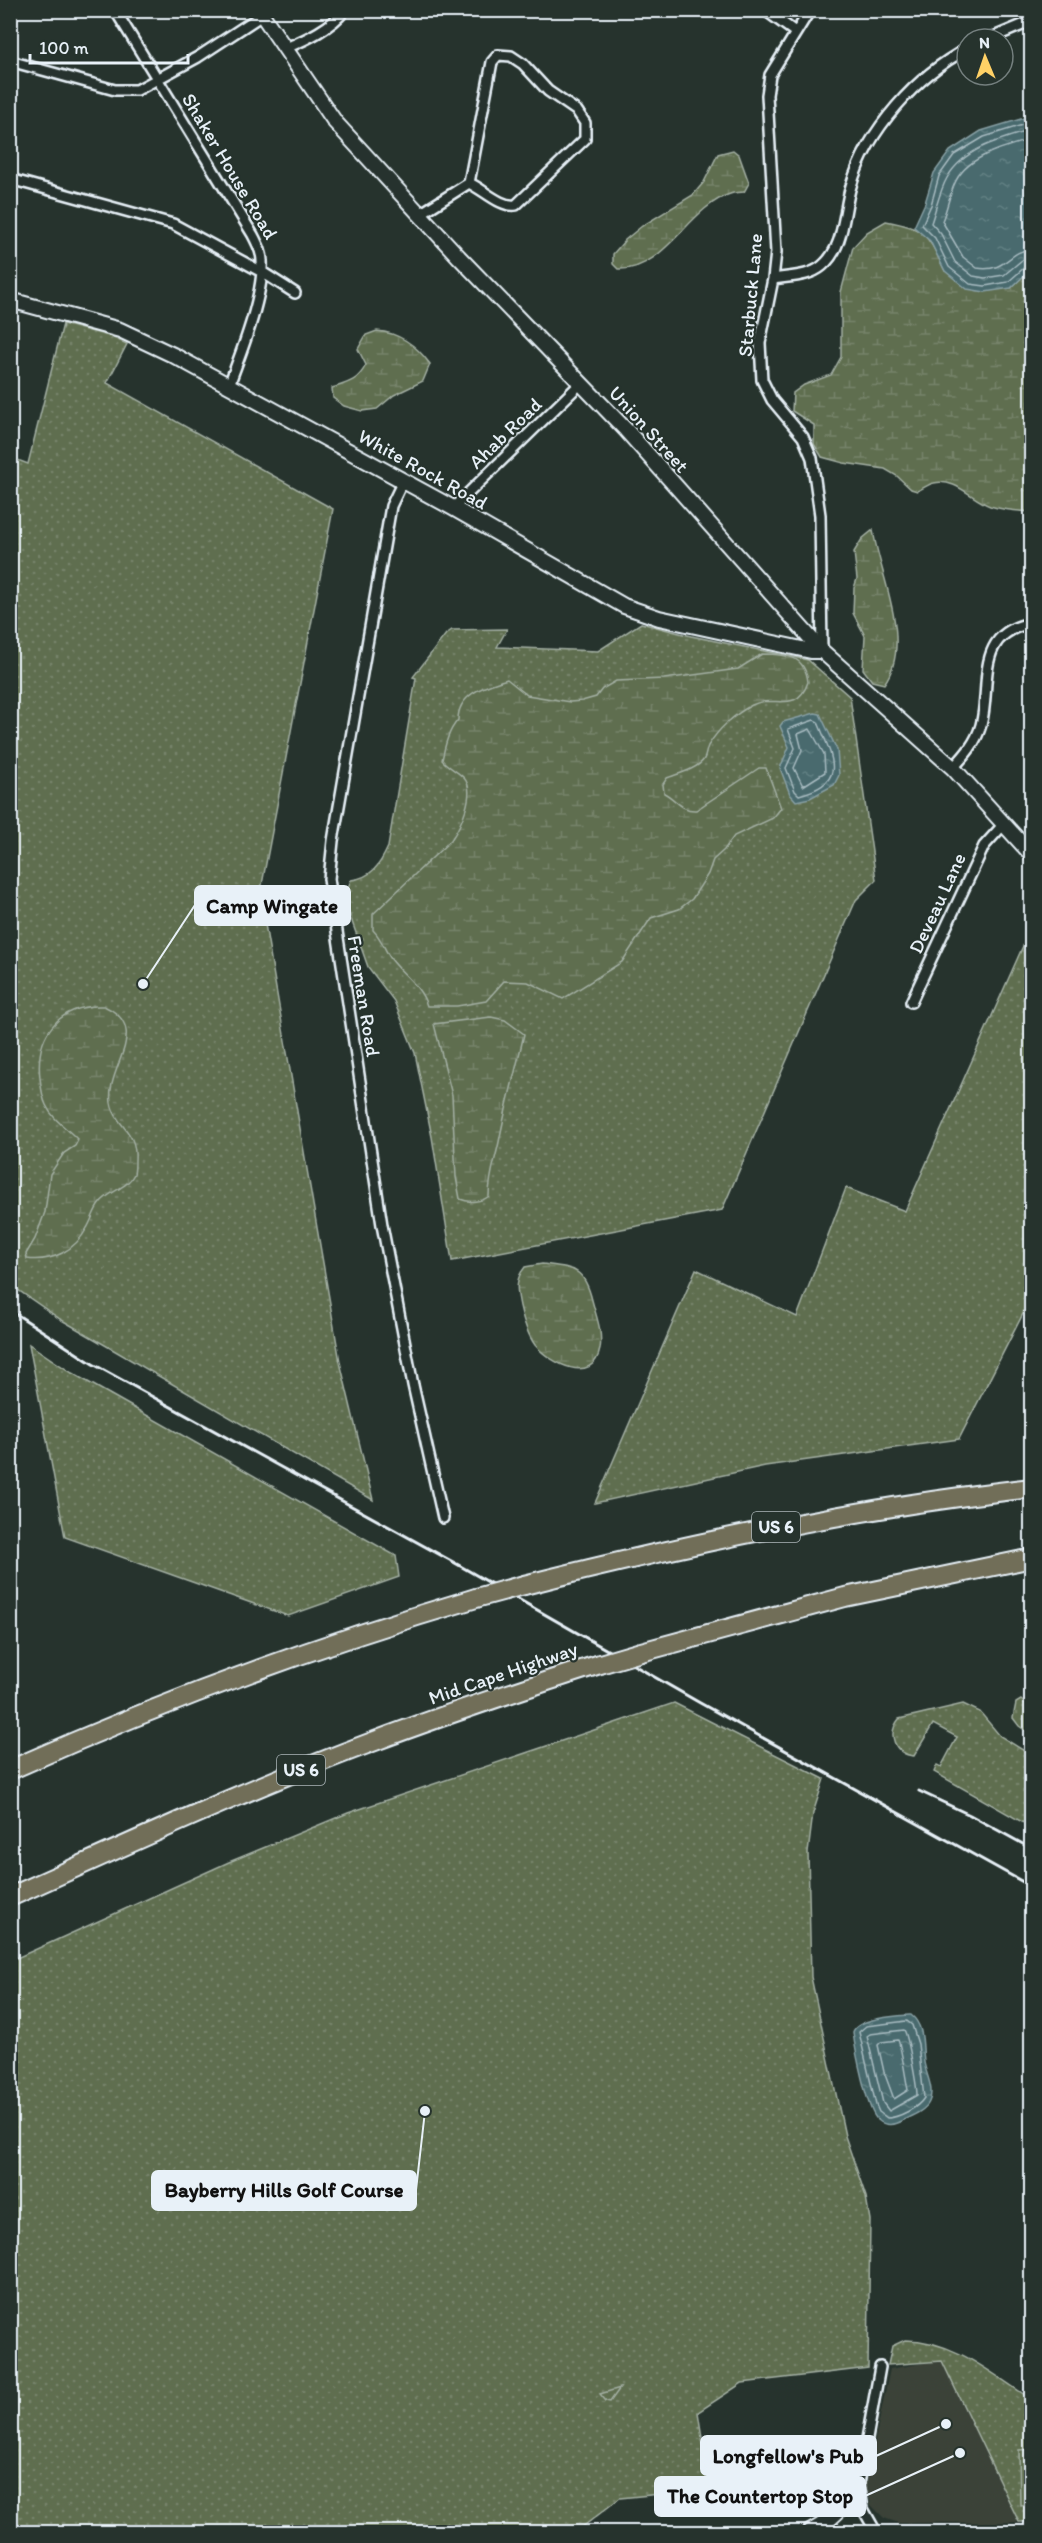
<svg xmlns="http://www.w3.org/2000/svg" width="1042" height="2543" viewBox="0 0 1042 2543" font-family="Itim,sans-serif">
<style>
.built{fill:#3b4339}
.grass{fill:url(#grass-dots);stroke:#a4b0a4;stroke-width:1.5}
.wetland{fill:url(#wetland-marsh);stroke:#a4b0a4;stroke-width:1.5}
.garden{fill:#5f6e50;stroke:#a4b0a4;stroke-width:1.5}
.water{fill:url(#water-ripples);stroke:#88a0a5;stroke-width:1.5}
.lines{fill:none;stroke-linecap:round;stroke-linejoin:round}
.shore{stroke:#a8bbc1;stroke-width:1.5}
.street-casing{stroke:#e8f1f8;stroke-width:14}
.secondary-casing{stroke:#e8f1f8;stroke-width:18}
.highway-casing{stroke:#e8f1f8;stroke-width:22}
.street{stroke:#26332d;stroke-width:9}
.secondary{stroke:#26332d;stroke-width:14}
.highway{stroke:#716e59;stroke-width:18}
.rail{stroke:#e8f1f8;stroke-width:3}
.highway-bridge-casing{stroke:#e8f1f8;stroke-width:22;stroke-linecap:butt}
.highway-bridge{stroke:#716e59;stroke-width:18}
.labels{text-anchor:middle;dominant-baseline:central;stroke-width:4.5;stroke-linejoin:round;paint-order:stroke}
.shield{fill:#26332d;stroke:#aeb8bb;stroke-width:1.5}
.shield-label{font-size:18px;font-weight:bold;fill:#e8f1f8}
.street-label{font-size:20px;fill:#e8f1f8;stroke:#26332d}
.leader{fill:none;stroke:#e8f1f8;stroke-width:2}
.callout-dot{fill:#e8f1f8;stroke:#26332d;stroke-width:2}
.callout{fill:#e8f1f8;stroke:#e8f1f8;stroke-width:2}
.callout-label{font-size:21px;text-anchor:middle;font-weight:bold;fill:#111}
</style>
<defs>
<pattern id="grass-dots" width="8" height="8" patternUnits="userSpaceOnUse" patternTransform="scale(1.5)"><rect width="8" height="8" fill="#5f6e50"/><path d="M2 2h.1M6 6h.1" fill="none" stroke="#76836a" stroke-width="1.8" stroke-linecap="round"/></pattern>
<pattern id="wetland-marsh" width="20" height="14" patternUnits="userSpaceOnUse" patternTransform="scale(1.5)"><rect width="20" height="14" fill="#5f6e50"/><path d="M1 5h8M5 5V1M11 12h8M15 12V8" fill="none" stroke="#76836a"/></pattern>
<pattern id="water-ripples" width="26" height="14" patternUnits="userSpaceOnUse" patternTransform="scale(1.5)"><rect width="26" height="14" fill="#486a6e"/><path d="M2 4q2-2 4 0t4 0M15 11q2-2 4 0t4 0" fill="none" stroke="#628083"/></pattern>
</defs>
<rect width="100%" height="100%" fill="#26332d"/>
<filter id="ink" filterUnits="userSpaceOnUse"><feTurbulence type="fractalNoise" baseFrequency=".0167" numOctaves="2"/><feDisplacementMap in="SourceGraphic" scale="12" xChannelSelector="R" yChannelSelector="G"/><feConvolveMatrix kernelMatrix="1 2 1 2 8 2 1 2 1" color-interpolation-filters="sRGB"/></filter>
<g filter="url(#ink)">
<path class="built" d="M942,2360L1019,2522L899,2523L884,2518L871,2505L866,2485L890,2369Z"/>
<path class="grass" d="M63,324L109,336L127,344L107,383L333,509L260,895L340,1362L373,1500L60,1319L11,1285L10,457L28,464Z
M641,623L691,636L808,660L850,697L876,880L856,900L722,1210L452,1261L432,1137L415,1053L394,1001L368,967L344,899L351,880C371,878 380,865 388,847L416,678L413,677L446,634L452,630L507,629L497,647L598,651Z
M1031,928V1298L959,1439L765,1466L595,1503L696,1269L797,1317L846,1188L905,1211Z
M29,1344L72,1373L396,1556L399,1577L288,1616L65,1537Z
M1021,1700L1031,1709V1734L1019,1726L1013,1718L1016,1703Z
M674,1703L824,1779L813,1813L808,1853L811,1977L845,2136L866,2197L870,2220L868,2368L742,2383L698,2412L710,2489L620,2498L576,2532H11L10,1961L229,1862L348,1813Z
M963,1704L980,1712L1000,1736L1031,1755V1827L934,1772L937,1765L941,1767L957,1737L933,1724L914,1756C894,1754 887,1734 899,1719Z
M905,2340C954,2340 992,2374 1031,2399V2522H1019L942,2361L888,2365L892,2346Z"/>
<path class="wetland" d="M733,150L739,155L749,183L744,192C739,193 734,192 730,194C689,207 664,272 618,269L613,264V254L625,240L642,226L693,195L704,182L718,154Z
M886,221C927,229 927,234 945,271L1011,288L1031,269V512C1017,511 1003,510 990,506C971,499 956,478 934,483C928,484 923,489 917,491L911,489L897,476L885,469L844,463L822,457L814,444V425L792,411L793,393L804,385L831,375L841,357V292L853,247L867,232Z
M377,331C400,333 416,345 430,364L423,381L394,395L377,409L362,411L344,406L333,398L332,388C348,383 358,381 366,365L358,349L366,335Z
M873,530C880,576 914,643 884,684L872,681L863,669L865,636L853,613L854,588L857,579L854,552L862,539Z
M762,654C786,654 805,655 808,682C797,715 773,694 752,705C735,714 718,729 708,746C706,750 706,756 704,759C698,769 677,774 667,778L663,784L664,793C676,799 681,811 696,810L759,768H766L781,808L773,818L734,836L724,850L713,860L708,874L692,899L679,909L651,918L622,962L563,999L528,982L504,981L486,1001L457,1006H427C421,986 403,975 391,959C384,949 382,939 373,930V914L451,840C460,827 477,792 464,778C457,771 449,768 442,760C445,746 448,731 458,720C458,693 486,686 507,679L527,695L570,702L582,701L596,697L602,689L616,681L664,679L738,669Z
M104,1006C155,1029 101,1071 112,1107C119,1129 137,1131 135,1160C135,1164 135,1170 134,1174C128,1188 109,1191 100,1203C94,1210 92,1220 87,1228C75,1251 52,1262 27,1259L26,1254L35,1239L45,1212L50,1174L64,1153L75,1146L78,1140C68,1129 52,1119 46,1105C42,1097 41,1086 40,1078C35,1035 59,1004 104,1006Z
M491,1017L505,1020L524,1034C516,1070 506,1105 499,1142C495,1161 489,1176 489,1196C482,1202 469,1203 460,1199L456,1177L452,1095L434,1024Z
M542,1264C573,1268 584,1267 592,1300C596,1316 603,1332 600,1349C593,1386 550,1363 535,1345C527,1334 523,1319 520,1306C517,1291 514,1280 525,1267Z"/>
<path class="garden" d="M620,2388L610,2402L606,2401L600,2394Z
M1031,2449V2504L1020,2505L1019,2450Z"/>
<path class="water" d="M1031,116V269L1011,288L985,292L967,289L945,271L930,241L914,227L925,203L934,173L950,151L981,131Z
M815,713L820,714L837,750L839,775L834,785L810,798L796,801L790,794L780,768L789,747L780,726L783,722Z
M911,2015C925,2026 922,2046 924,2062C926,2075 935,2089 929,2102C925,2111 911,2116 903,2120C894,2125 886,2127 878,2120C867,2112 855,2048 853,2032C857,2018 896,2016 911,2015Z"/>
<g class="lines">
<path class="shore" d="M1032,122L984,137L954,155L939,176L931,205L922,225L935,238L949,267L970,284L985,286L1008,282L1026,266L1032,265
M1032,130C1001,139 964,148 947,178C940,190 936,209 931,223L941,234L955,262L973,276L985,278L1004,275L1022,260L1032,258
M1032,139C1005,147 965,156 954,185C949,197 947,209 942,221L963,257L977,268C1007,273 1008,250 1032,249
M814,720L818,722C832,757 849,783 799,795L795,791L786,768L795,748L788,729Z
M810,729L824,754L825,772L803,786L794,768L802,750L798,734Z
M907,2021L912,2025L918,2044L924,2098C918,2108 898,2118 887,2118L879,2112L876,2105L859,2032L866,2026Z
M904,2030C908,2035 917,2087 917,2095L889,2111L883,2103L867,2036L870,2034Z
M898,2040C901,2046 906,2080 908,2090L894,2099L884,2072L878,2045L881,2042Z"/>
<g class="street-casing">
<path id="street" d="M115,10L253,235C257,243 262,251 262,261C264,295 241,353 229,385
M765,10L795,32
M810,10L770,75L767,95L776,252L773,279L760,343L762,380L772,400L803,437L812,458L820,515L822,651
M989,39L1032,21
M286,48C307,39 331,28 345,10
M10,61L115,90H137L198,57L262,15
M10,179L173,224L262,272L295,293
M420,214L469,183L492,62L498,55L511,56L523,64L548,91L577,111L585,123V139L516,205C501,208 483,189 469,183
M773,279C789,276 809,277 822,266C845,247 843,212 851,186C867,130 917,75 967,49
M403,481L391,506L333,841L329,879L382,1225L413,1385L443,1518
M453,508L581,383
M953,768C965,755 976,743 981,725C992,685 973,633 1032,623
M911,1002L984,846L1003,825
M876,2532L863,2509L859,2483L880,2367"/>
</g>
<g class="secondary-casing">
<path id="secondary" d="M259,10L335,122L459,257L626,430L822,651L953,768L1032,855
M10,300L120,330L173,355L453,508L624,606L659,618L811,651H822
M810,2532C840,2516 848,2501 860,2469"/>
</g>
<g class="highway-casing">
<path id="highway" d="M524,1585C691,1543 860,1507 1032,1488
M641,1652L845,1597L1032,1558
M10,1770C162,1702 317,1645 476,1598
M10,1897C131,1843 251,1787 375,1741C450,1713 525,1688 600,1664"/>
</g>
<use href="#street" class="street"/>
<use href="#secondary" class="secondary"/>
<use href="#highway" class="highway"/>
<path class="rail" d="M10,1310L93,1364L455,1563L700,1703L1032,1887
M919,1791L970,1815L1032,1849"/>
<g class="highway-bridge-casing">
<path id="highway-bridge" d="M476,1598L524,1585
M600,1664L641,1652"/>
</g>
<use href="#highway-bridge" class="highway-bridge"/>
</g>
</g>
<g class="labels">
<g class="shield">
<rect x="752" y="1512" width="48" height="30" rx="4.5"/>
<rect x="277" y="1755" width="48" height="30" rx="4.5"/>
</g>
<g class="shield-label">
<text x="776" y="1527">US 6</text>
<text x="301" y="1770">US 6</text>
</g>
<g class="street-label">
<text transform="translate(230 166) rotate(59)">Shaker House Road</text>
<text transform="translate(750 295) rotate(-85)">Starbuck Lane</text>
<text transform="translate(649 429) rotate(48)">Union Street</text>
<text transform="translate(505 433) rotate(-44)">Ahab Road</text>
<text transform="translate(423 469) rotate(29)">White Rock Road</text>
<text transform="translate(937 903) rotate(-65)">Deveau Lane</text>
<text transform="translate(364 996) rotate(81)">Freeman Road</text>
<text transform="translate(503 1673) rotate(-19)">Mid Cape Highway</text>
</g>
</g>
<path class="leader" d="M143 984L195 905M425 2111L416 2190M946 2424L876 2456M960 2453L865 2496"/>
<g class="callout-dot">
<circle cx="143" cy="984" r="6"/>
<circle cx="425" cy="2111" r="6"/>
<circle cx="946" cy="2424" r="6"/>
<circle cx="960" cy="2453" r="6"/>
</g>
<g class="callout">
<rect x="195" y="886" width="155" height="39" rx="6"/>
<rect x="152" y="2171" width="264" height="39" rx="6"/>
<rect x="701" y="2436" width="175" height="39" rx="6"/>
<rect x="655" y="2477" width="210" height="39" rx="6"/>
</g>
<g class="callout-label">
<text x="272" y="913">Camp Wingate</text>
<text x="284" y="2197">Bayberry Hills Golf Course</text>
<text x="788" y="2463">Longfellow's Pub</text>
<text x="760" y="2503">The Countertop Stop</text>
</g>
<rect width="1042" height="2543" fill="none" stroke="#26332d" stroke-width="36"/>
<rect x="18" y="18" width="1006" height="2507" fill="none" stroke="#e8f1f8" stroke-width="2" filter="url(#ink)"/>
<g transform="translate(985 57) rotate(358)"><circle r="28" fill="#26332d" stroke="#747f7e" stroke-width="1.5"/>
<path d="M0-4.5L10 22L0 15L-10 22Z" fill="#ffd166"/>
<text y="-9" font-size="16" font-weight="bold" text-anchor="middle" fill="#e8f1f8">N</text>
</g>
<path d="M30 54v9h158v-9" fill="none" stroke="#e8f1f8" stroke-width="3"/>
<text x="39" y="54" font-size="18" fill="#e8f1f8" stroke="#26332d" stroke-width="4.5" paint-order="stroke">100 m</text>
</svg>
